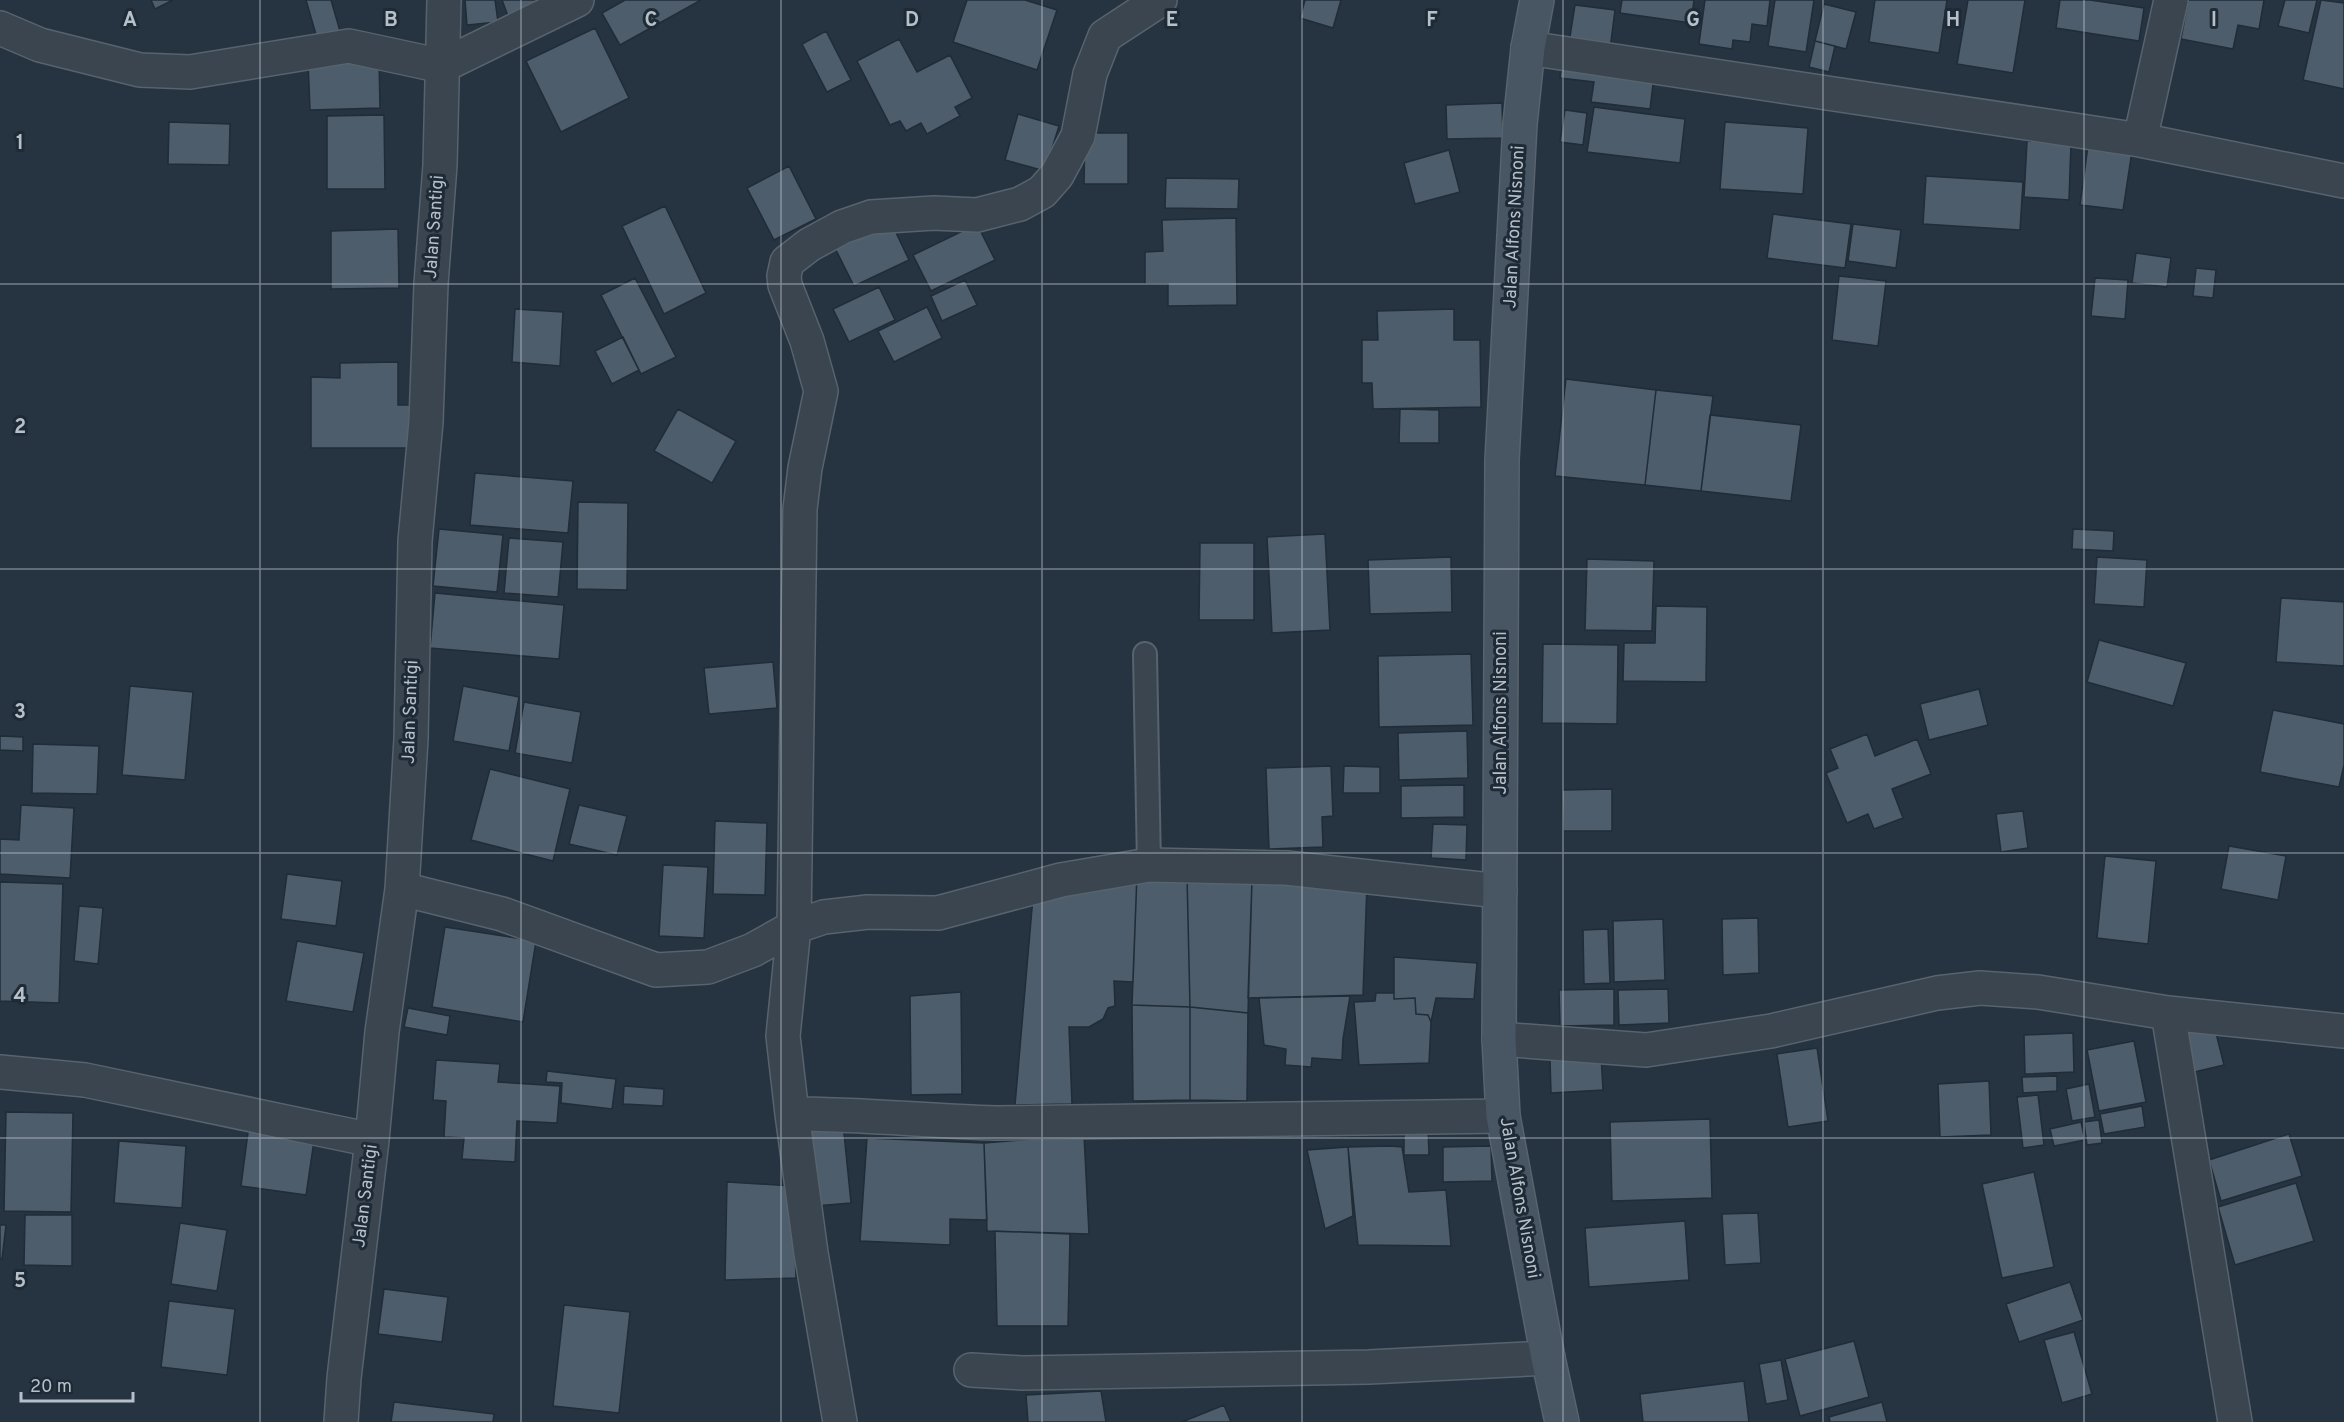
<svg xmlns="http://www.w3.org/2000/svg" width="2344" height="1422" viewBox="0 0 2344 1422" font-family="Overpass,sans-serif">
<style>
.building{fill:#4e5d6b;stroke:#202c37;stroke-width:1.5}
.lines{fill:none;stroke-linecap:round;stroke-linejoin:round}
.service-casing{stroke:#57636d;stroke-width:26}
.minor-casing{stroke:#57636d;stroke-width:36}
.secondary-casing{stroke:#57636d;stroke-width:36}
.service{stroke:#3a4550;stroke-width:22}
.minor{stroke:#3a4550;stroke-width:33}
.secondary{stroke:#485563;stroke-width:33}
.grid{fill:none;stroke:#b6c0ca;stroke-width:1.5;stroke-opacity:0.55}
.labels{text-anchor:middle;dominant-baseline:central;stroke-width:6;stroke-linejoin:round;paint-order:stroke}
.street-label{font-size:18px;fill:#b6c0ca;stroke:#1e2a35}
.grid-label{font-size:20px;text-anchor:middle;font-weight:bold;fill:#b6c0ca;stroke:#1e2a35;stroke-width:6;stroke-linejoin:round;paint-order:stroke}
</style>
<rect width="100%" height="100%" fill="#253440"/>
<path class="building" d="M151,0H173L155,9Z
M306,0H331L340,31L317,38Z
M465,0H495L498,22L467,25Z
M502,0H555L508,16Z
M625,0H701L620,45L602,13Z
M967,0H1025L1057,10L1037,70L953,42Z
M1305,0H1341L1333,28L1300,18Z
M1622,0H1694L1691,23L1620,13Z
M1705,0H1770L1767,26L1752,24L1750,42L1733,40L1732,49L1699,44Z
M1775,0H1814L1806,52L1768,46Z
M1875,0H1947L1939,53L1869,42Z
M1968,0H2025L2013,73L1957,64Z
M2060,0H2090L2144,8L2139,41L2056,28Z
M2188,0H2264L2259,29L2238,25L2233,49L2181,39Z
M2285,0H2317L2309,33L2278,26Z
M2321,0L2344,3V89L2303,80Z
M1824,4L1856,12L1846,49L1815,41Z
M1575,5L1615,10L1610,49L1569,43Z
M595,28L629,98L561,132L526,61Z
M826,31L851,80L827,92L802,44Z
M899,39L917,72L950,55L972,98L955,107L960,116L927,134L921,123L906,131L900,121L890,125L857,61Z
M1815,41L1835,46L1829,72L1809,67Z
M379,59L380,108L310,110L308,61Z
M1562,63L1654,76L1650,109L1591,102L1594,82L1560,78Z
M1502,103L1503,138L1447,139L1446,105Z
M1594,107L1685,119L1680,163L1587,152Z
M1565,110L1587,113L1583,145L1560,142Z
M1018,114L1059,126L1045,171L1005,160Z
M384,115L385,189H327V116Z
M169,122L230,124L229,165L168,164Z
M1725,122L1808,128L1803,194L1720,189Z
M1085,133H1128V184H1084Z
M2027,141L2071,143L2069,200L2024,197Z
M2088,146L2132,151L2123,210L2080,205Z
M1449,150L1460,192L1415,204L1404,163Z
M789,166L816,219L774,240L747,188Z
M1926,176L2023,182L2020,230L1923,224Z
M1166,178L1239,179L1238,209L1165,208Z
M665,206L706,293L664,314L622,226Z
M1773,214L1851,224L1845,268L1767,258Z
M1236,218L1237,305L1168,306V284H1145V252L1163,251L1162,220Z
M890,220L909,260L854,286L834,246Z
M977,224L995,260L931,291L913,255Z
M1853,224L1901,230L1896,268L1848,261Z
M398,229L399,288L331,289V231Z
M2136,253L2171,258L2167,287L2132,283Z
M2196,268L2216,270L2213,298L2193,296Z
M1839,276L1886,281L1878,346L1832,340Z
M635,278L676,357L641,374L601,295Z
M2095,278L2128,280L2125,319L2091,316Z
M965,280L977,305L942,321L931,296Z
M879,287L895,320L849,342L833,309Z
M927,307L942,338L894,362L878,331Z
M515,309L563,312L560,366L512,362Z
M1454,309V340H1480L1481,407L1373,409L1372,383H1362V340H1378L1377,311Z
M623,337L639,370L612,384L595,351Z
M398,362V405H411V448H311V377L340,378V363Z
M1566,379L1656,390L1645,485L1555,476Z
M1656,390L1713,396L1701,491L1645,485Z
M678,409L736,441L712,483L654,451Z
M1400,409L1439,410V443H1399Z
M1710,415L1801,425L1791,501L1701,491Z
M475,473L573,481L568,533L470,525Z
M578,502L628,503L627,590L577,589Z
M439,529L503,535L497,592L433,586Z
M2073,529L2114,531L2113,551L2072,549Z
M1325,534L1330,630L1272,633L1267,537Z
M509,538L563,542L558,597L504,593Z
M1200,543H1254V620H1199Z
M1451,557L1452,612L1370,614L1368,560Z
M2097,557L2147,560L2144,607L2094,604Z
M1587,559L1654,561L1652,631L1585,630Z
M435,593L564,605L559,659L430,648Z
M2281,598L2344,602V666L2276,662Z
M1656,606L1707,607L1706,682L1623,681L1624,643H1655Z
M2099,640L2186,663L2173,706L2087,682Z
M1543,644L1618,645L1617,724L1542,723Z
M1471,654L1473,725L1379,727L1378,656Z
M773,662L777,708L709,714L704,668Z
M130,686L193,692L185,780L122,775Z
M463,686L519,697L509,751L453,741Z
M1979,689L1988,725L1929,740L1920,704Z
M524,702L581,712L572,763L515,753Z
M2273,710L2344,724V765L2339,787L2260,772Z
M1467,731L1468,778L1399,780L1398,733Z
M1867,734L1875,756L1917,739L1931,774L1892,789L1903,818L1874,829L1868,814L1847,823L1826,773L1838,768L1830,749Z
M0,736L23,737V751L0,750Z
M33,744L99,746L97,794L32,793Z
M1331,766L1333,816L1322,817L1323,847L1269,849L1266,768Z
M1344,766L1380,767V793H1343Z
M490,769L570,789L553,861L471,840Z
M1464,785V817L1401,818V786Z
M1612,789V831H1563L1562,790Z
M21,805L74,808L70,878L0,874V839L19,840Z
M579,805L627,816L617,855L569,844Z
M2023,811L2028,848L2001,852L1996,814Z
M715,821L767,823L765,895L713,894Z
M1433,824L1467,825L1466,860L1431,858Z
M2229,846L2286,856L2278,900L2221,889Z
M2105,856L2156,861L2148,944L2097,938Z
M663,865L708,867L704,938L659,936Z
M287,874L342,881L336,926L281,919Z
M1137,874L1187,875L1190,1007L1132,1005Z
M1137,874L1133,982L1114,981L1115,1006L1108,1008L1103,1019L1089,1027H1069L1072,1104L1015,1105L1033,897Z
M1187,875L1252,880L1248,1013L1190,1007Z
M1252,880L1367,884L1363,995L1248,998Z
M0,882L63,884L59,1003L0,1001Z
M79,906L103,908L98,964L74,961Z
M1758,918L1759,973L1723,975L1722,919Z
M1663,919L1665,980L1614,982L1613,921Z
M445,927L536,941L523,1022L432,1007Z
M1608,929L1610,983L1584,984L1583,930Z
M297,941L364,953L353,1012L286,1001Z
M1394,957L1477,963L1474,999L1436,998L1431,1022L1428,1015L1416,1014L1415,998L1394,999Z
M1614,989V1025L1560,1026L1559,990Z
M1668,989L1669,1023L1619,1025L1618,990Z
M961,992L962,1094L911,1095L910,996Z
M1376,993H1394V999L1415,998L1416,1014L1428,1015L1431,1022L1429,1063L1359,1065L1354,1002L1375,1001Z
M1350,996L1343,1039L1342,1060L1312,1058L1311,1067L1285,1065L1286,1049L1264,1045L1259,998Z
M1132,1005L1190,1007V1100L1133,1101Z
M1190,1007L1248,1013L1247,1101L1190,1100Z
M408,1008L450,1016L447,1035L404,1027Z
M2214,1025L2224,1065L2186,1074L2176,1033Z
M2073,1033L2074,1072L2025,1074L2024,1035Z
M2134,1041L2146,1102L2099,1111L2087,1050Z
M1817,1048L1828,1121L1788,1127L1777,1054Z
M1601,1055L1603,1090L1551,1093L1550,1059Z
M436,1060L500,1064L498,1082L560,1086L557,1123L517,1121L515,1162L462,1159L464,1138L444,1137L446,1101L433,1100Z
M547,1071L616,1079L612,1109L561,1103L562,1083L546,1082Z
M2057,1076V1091L2023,1093L2022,1077Z
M1989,1081L1991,1135L1940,1137L1938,1084Z
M2089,1084L2095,1117L2072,1121L2066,1089Z
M624,1086L664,1089L663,1106L623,1104Z
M2038,1095L2044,1145L2023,1148L2017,1097Z
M2142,1106L2145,1127L2104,1134L2100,1114Z
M6,1112L73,1113L71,1212L4,1211Z
M1710,1119L1712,1198L1612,1201L1610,1122Z
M2099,1120L2102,1143L2087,1145L2084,1122Z
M2081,1122L2085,1140L2054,1146L2050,1129Z
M843,1123L851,1203L815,1206L806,1125Z
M249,1125L315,1134L306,1195L241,1186Z
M1428,1128L1429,1155H1404V1129Z
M2289,1134L2302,1176L2221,1201L2209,1160Z
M1084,1135L1089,1234L987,1231L984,1143Z
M867,1138L984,1143L987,1220L950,1219V1245L860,1241Z
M119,1141L186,1146L182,1208L114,1203Z
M1390,1146L1402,1147L1409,1192L1446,1190L1451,1246L1358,1245L1348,1147Z
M1491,1146L1492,1181L1443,1182V1147Z
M1348,1147L1353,1216L1325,1229L1307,1150Z
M2034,1172L2054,1267L2002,1278L1982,1184Z
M727,1182L793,1186L796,1278L725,1280Z
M2296,1183L2314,1241L2235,1265L2218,1207Z
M1758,1213L1761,1263L1725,1265L1722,1214Z
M25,1215H72V1266L24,1265Z
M1685,1221L1689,1280L1589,1287L1585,1228Z
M180,1223L227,1230L217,1291L171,1284Z
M0,1225H6L2,1259H0Z
M995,1231L1070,1234L1068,1326H997Z
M2070,1282L2083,1320L2019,1342L2006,1304Z
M384,1289L448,1297L442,1342L378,1334Z
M169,1301L235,1309L227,1375L161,1367Z
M564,1305L630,1312L619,1413L553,1406Z
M2074,1332L2092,1394L2062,1403L2044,1340Z
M1854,1341L1869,1397L1800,1416L1785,1359Z
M1781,1360L1788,1400L1766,1404L1759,1364Z
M1744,1381L1749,1422H1643L1640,1394Z
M1101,1391L1106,1422H1028L1026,1395Z
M394,1402L494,1414L493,1422H391Z
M1882,1402L1887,1422H1830L1829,1417Z
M1224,1405L1231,1422H1182Z"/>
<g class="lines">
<g class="service-casing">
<path id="service" d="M1145,654L1149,865"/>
</g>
<g class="minor-casing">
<path id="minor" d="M1160,0L1105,36L1090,74L1078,136L1057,175L1042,192L1020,204L977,215L934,213L871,217L842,227L809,245L787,262L784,276L785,285L807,341L821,391L805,468L800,509L794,927L783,1036L792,1114C860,1114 928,1121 996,1123L1503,1116
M0,28L40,45L140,70L190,72L349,46L442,66L577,0
M1528,48L2140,140L2344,181
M2140,140L2171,0
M402,889L502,914L656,970L708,967L753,950L794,927L824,917L868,912L938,913L1061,880L1149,865L1286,868L1500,891
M2168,1013L2235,1422
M1499,1039L1646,1050L1771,1031L1937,993L1980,988L2038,992L2168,1013L2344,1031
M0,1072L85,1080L372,1140
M792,1114L811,1253L840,1422
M971,1370L1022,1373L1369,1367L1548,1358
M341,1422L344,1378L372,1140L382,1032L402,889L411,739L415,541L426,422L431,284L440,165L444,0"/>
</g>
<g class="secondary-casing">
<path id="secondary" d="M1537,0L1528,48L1520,124L1502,460L1499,1039L1503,1116L1548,1358L1562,1422"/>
</g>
<use href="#service" class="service"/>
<use href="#minor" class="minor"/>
<use href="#secondary" class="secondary"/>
</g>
<path class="grid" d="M260,0V1422M521,0V1422M781,0V1422M1042,0V1422M1302,0V1422M1563,0V1422M1823,0V1422M2084,0V1422M0,284H2344M0,569H2344M0,853H2344M0,1138H2344"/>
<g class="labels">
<g class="street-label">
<text transform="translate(435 227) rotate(-86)">Jalan Santigi</text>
<text transform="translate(1515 227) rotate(-87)">Jalan Alfons Nisnoni</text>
<text transform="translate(411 712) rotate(-88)">Jalan Santigi</text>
<text transform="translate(1501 713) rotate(-90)">Jalan Alfons Nisnoni</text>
<text transform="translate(366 1196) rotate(-83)">Jalan Santigi</text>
<text transform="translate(1519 1198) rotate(80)">Jalan Alfons Nisnoni</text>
</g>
</g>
<g class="grid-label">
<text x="130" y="26">A</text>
<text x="391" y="26">B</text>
<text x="651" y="26">C</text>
<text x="912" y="26">D</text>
<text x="1172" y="26">E</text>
<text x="1432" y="26">F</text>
<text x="1693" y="26">G</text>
<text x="1953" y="26">H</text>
<text x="2214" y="26">I</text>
<text x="20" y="149">1</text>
<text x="20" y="433">2</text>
<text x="20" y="718">3</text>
<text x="20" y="1002">4</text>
<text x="20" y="1287">5</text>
</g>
<path d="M21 1392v9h112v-9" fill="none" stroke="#b6c0ca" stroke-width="3"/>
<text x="30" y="1392" font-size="18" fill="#b6c0ca" stroke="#1e2a35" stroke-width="4.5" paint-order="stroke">20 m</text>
</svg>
